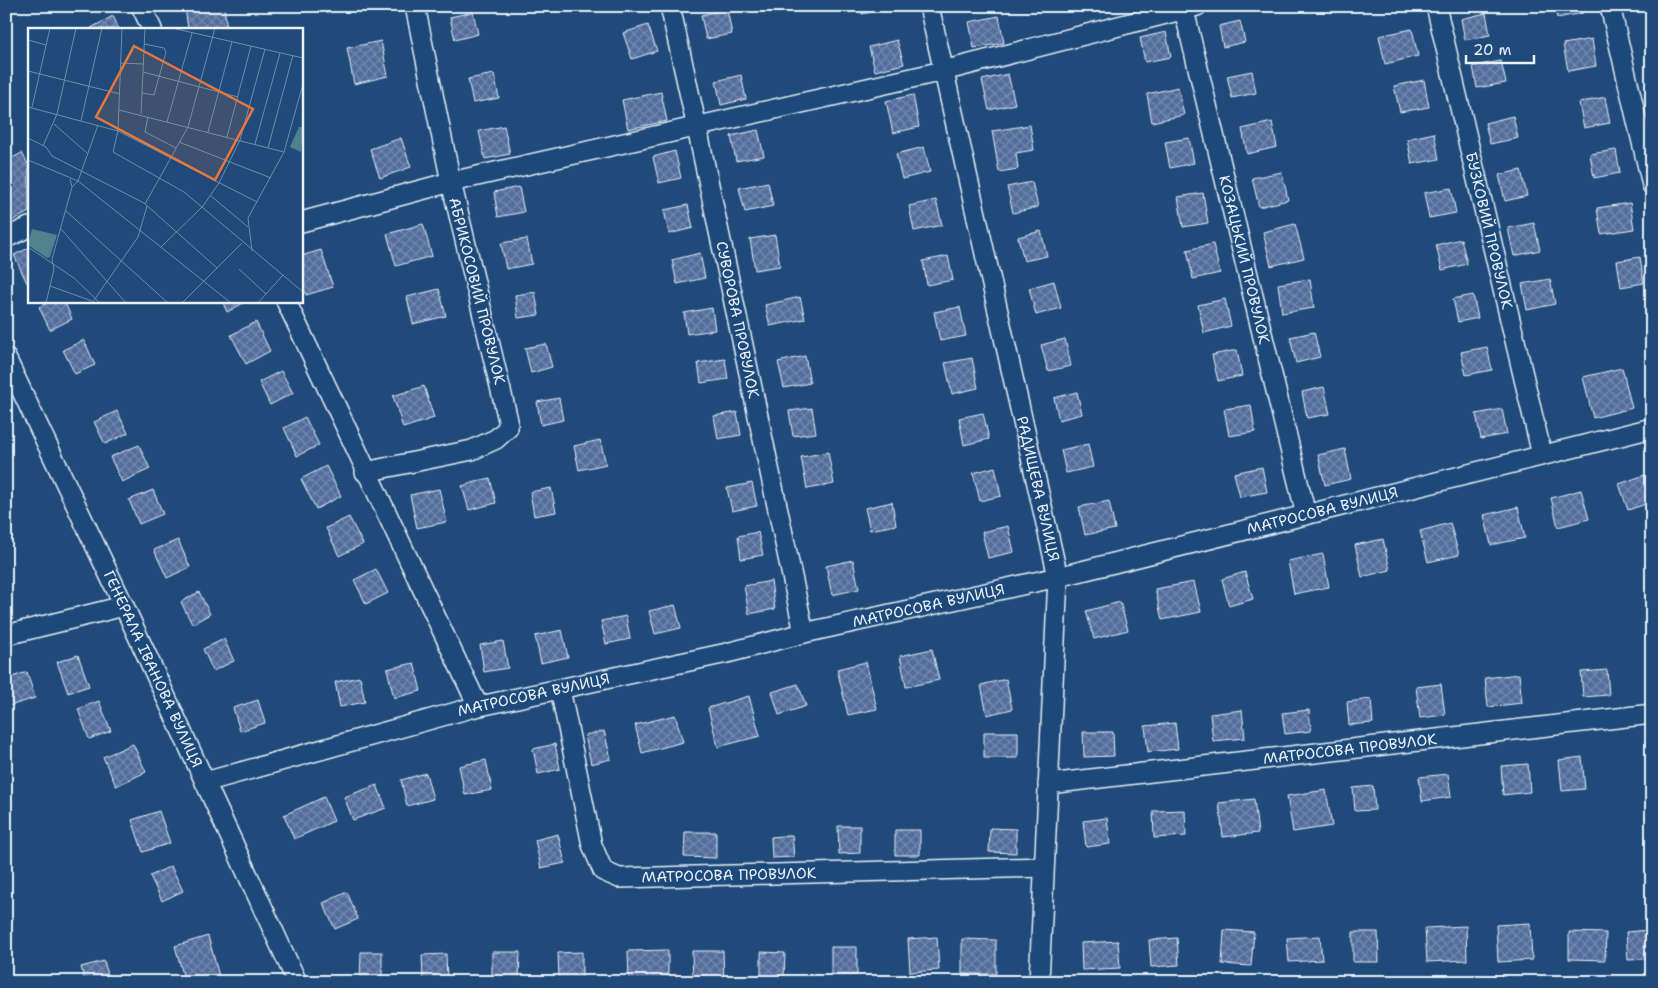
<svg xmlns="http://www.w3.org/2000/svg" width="1658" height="988" viewBox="0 0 1658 988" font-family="'Shantell Sans',sans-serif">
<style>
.building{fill:url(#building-cross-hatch);stroke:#e8f1f8}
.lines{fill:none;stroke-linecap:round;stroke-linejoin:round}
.minor-casing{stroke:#e8f1f8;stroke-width:22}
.minor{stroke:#1f4a7a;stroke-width:19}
.labels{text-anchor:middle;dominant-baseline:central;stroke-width:4;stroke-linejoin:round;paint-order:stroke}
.street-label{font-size:15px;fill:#e8f1f8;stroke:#1f4a7a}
.inset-road{fill:none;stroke:#6f8dac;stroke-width:1}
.view{fill:#e8773b;fill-opacity:0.15;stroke:#e8773b;stroke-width:2.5}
.inset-edge{fill:none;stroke:#e8f1f8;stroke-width:2.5}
</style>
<defs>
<pattern id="building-cross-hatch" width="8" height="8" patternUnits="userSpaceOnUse" patternTransform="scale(1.25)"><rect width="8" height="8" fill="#526c9c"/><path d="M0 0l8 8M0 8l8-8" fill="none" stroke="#7389af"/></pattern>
</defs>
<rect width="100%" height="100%" fill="#1f4a7a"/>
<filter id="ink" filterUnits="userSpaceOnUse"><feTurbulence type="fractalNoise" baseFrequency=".02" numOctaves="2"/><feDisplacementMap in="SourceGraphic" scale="10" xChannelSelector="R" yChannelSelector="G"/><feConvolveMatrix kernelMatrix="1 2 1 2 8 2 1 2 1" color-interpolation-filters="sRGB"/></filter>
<g filter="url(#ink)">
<path class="building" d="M198,6H224L227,29H188L185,8Z
M861,6H891V8L862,14Z
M1555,6H1582L1583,13L1557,18Z
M727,9L732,34L706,39L701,15Z
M473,12L478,34L455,40L450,17Z
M1486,13L1490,35L1465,40L1461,19Z
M113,16L119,29H92L91,28Z
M999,16L1004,43L974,48L969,22Z
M1240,21L1245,42L1223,47L1219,26Z
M648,25L657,51L632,59L623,33Z
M1412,29L1418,56L1385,64L1379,36Z
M1166,32L1171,57L1145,62L1140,38Z
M1592,39L1596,66L1568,71L1563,44Z
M897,40L904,64L875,71L869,47Z
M381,41L388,76L354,84L347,48Z
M1501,61L1506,83L1477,88L1473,66Z
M1252,71L1256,93L1232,98L1227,76Z
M494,74L499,98L473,103L468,79Z
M1008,74L1015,104L989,110L982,80Z
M741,75L746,99L721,105L716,81Z
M1424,80L1429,107L1400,112L1394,86Z
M1178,87L1184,115L1152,122L1147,94Z
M661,92L667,121L628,129L622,100Z
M913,95L919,127L893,133L886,101Z
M1605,97L1610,123L1584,128L1579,103Z
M1513,116L1518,138L1490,144L1485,123Z
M1272,122L1277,147L1247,154L1242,129Z
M1030,125L1034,150L1016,153L1018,169L999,172L992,131Z
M504,126L510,154L485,159L479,131Z
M758,130L764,156L736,161L731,136Z
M1434,133L1439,159L1412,164L1407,139Z
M401,138L411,167L380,178L370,149Z
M1189,138L1194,163L1170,168L1165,142Z
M924,147L930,172L902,179L896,154Z
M1616,150L1620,173L1594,178L1590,154Z
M675,151L681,178L659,183L653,157Z
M22,153L29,166V212L6,224V161Z
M1521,170L1527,196L1505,201L1499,175Z
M1282,172L1288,200L1259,207L1252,178Z
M768,182L773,206L745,212L739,188Z
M1032,182L1038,207L1013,213L1007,187Z
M519,187L524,212L498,217L494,192Z
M1451,188L1456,213L1429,218L1424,193Z
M1203,193L1208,223L1183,227L1178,197Z
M936,200L942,225L914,231L909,206Z
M1630,203L1634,229L1601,234L1597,208Z
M688,205L693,228L669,234L664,210Z
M1534,223L1540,250L1514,256L1508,228Z
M423,224L432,256L396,266L387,234Z
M1295,224L1304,258L1271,266L1263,232Z
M1041,231L1047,256L1024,261L1018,237Z
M775,235L780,266L755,270L750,239Z
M527,239L532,264L506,269L501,243Z
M1461,239L1467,264L1442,270L1436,245Z
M1213,244L1220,273L1193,279L1187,250Z
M29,248V282L27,283L14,255Z
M321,250L333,287L306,295L301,280V256Z
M700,253L705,278L677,284L672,260Z
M948,256L953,280L927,285L923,261Z
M1640,257L1644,283L1621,287L1617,261Z
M1310,279L1314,308L1282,313L1278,284Z
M1550,279L1555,304L1527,310L1522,284Z
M1054,281L1061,308L1036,315L1029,288Z
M439,289L446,316L413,324L407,297Z
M535,292L539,315L518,318L515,295Z
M1473,295L1478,318L1458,322L1453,299Z
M800,297L805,319L770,326L765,305Z
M1225,299L1231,326L1204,333L1198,305Z
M50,301H64L72,319L50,330L39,307Z
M222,301H247L227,312Z
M960,307L966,336L940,341L934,312Z
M712,308L715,330L687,334L684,313Z
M256,322L270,351L246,364L231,335Z
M1314,332L1320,357L1296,363L1290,337Z
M1065,339L1071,366L1048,371L1041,345Z
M84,340L95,365L75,374L63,350Z
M546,344L552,367L531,373L525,348Z
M1487,347L1492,370L1466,375L1461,352Z
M1237,350L1242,376L1218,381L1212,355Z
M805,356L810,383L784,388L778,362Z
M972,358L978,388L952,394L945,363Z
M725,359L728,379L701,383L698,363Z
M1622,368L1632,408L1593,418L1583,377Z
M281,371L293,393L270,405L259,382Z
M424,386L434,418L403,428L393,396Z
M1324,387L1330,414L1307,418L1302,392Z
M1077,392L1082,414L1059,420L1054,398Z
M559,398L563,420L541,425L537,402Z
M1251,405L1255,432L1229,436L1224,409Z
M812,408L816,433L793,436L789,411Z
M1502,409L1507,434L1481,439L1476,414Z
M117,411L128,433L105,444L94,422Z
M737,412L741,435L718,439L714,416Z
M983,413L989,439L964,445L959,418Z
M305,417L319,445L297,456L284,428Z
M600,440L606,464L579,470L574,446Z
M1088,444L1093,467L1066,473L1061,450Z
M139,445L150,469L122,482L110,457Z
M1345,449L1351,479L1325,485L1318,455Z
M828,452L834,484L807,489L801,457Z
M326,466L341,496L316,509L301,479Z
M995,467L1001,496L980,501L973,473Z
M1262,467L1267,492L1240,497L1234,473Z
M1645,475L1652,494V502L1628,510L1619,484Z
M490,478L496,503L469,510L462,486Z
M752,483L757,506L732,511L727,488Z
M551,488L556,512L534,516L530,492Z
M439,489L447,522L417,528L410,495Z
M153,490L163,514L139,524L129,500Z
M1581,490L1589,519L1558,527L1551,498Z
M1109,501L1115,529L1085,535L1079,507Z
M892,502L896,525L870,530L865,508Z
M1518,507L1525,538L1491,545L1484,515Z
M349,517L363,544L339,556L326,528Z
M1450,523L1459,555L1428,562L1420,531Z
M1008,526L1014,552L988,558L982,532Z
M758,532L763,555L741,559L738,536Z
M1383,539L1390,570L1362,577L1355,545Z
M178,540L190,567L167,578L154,550Z
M1323,554L1329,587L1294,594L1288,561Z
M853,560L859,589L832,595L826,566Z
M376,569L388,593L366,604L354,580Z
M1245,572L1253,599L1229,606L1222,579Z
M771,581L775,609L749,614L744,586Z
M1194,582L1201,612L1162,620L1155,589Z
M199,592L210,614L192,624L181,602Z
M1120,602L1128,630L1094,639L1086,611Z
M675,605L681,628L655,634L649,611Z
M626,616L630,639L606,644L601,621Z
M562,630L568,657L541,663L535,636Z
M224,639L234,661L213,671L203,649Z
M503,641L508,668L484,672L480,645Z
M932,649L939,680L906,687L900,656Z
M78,655L89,686L68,693L57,662Z
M866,662L877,709L848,715L837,669Z
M414,663L421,691L394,698L387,669Z
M1607,670L1609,695L1583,697L1581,672Z
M27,672L35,698L6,707V679Z
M1519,674L1522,703L1488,707L1485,678Z
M360,677L365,702L340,707L335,682Z
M1006,679L1012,709L987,715L981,685Z
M798,684L806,706L779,715L772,692Z
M1441,684L1445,715L1420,718L1416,687Z
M749,696L760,736L718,747L708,708Z
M1371,699L1373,723L1349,725L1347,702Z
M258,700L265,723L240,731L233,708Z
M99,701L111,731L89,739L78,709Z
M1242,710L1245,738L1213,741L1210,714Z
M1309,710L1311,731L1285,734L1282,713Z
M675,715L683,742L642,753L635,725Z
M1175,723L1178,749L1148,752L1145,726Z
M604,731L611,759L591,764L585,735Z
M984,732H1018V758H984Z
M1083,732H1113L1114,756L1084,757Z
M133,744L146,772L116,786L103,757Z
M555,744L560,769L538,774L533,749Z
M1582,757L1585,789L1562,791L1559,760Z
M486,760L492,790L465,795L459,766Z
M1528,764L1530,792L1503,795L1501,766Z
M426,773L433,799L407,806L401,780Z
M1448,774L1451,797L1422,801L1419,777Z
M377,785L386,808L353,820L344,797Z
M1373,786L1375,810L1355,811L1353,788Z
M1326,790L1332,826L1293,832L1287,796Z
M324,797L334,821L294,839L284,815Z
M1254,799L1258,833L1223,837L1219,803Z
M1185,810L1186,836L1154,838L1153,811Z
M159,811L170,843L143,852L132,820Z
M1107,818L1110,844L1086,847L1083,821Z
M838,826H860V853L839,854Z
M990,828L1016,829V853L989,852Z
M895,830H920V855H895Z
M685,832H716V858L684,857Z
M558,834L565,863L541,868L535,840Z
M792,835L794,857L772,858L771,837Z
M171,866L183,891L162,901L150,876Z
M347,892L358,919L335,929L323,903Z
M1530,923L1532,960L1498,962L1496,925Z
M1466,926L1467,960L1427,962L1425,928Z
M1224,930L1254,932L1251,966L1222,964Z
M1648,930L1650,959L1628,960L1626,932Z
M1353,932H1378L1379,962H1353Z
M1569,932L1606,933L1605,960L1569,959Z
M208,936L219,976L200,982H185L175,946Z
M1320,936L1322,960L1289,962L1287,938Z
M937,937L939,970L910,972L908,939Z
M1177,938L1179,965L1151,967L1149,940Z
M962,939L996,940V974H962Z
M1118,941L1120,968L1082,970L1081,943Z
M831,947H857V975H831Z
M668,950V982H629L628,951Z
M692,951H723L724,982H693Z
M361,952H382V982H360Z
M492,952H520L519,979H492Z
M582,952V978H559L558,953Z
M761,952L785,953L784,977L761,976Z
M446,954L447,980H423L422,955Z
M104,961L110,982H85L81,967Z"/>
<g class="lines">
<g class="minor-casing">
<g id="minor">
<path d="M141,6L152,29"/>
<path id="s1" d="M670,6L697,128L804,633"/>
<path id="s2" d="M929,6L1058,577L1039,982"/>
<path id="s3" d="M1183,6L1306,515"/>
<path id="s4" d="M1436,6L1542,455"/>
<path d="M1610,6L1652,185"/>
<path d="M301,222L451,182L943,71L1197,6"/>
<path d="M6,238L29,227"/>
<path d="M286,301L478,706"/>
<path id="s5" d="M6,358L124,606L297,982"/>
<path d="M365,472L472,450L496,439L508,428V420L451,182L415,6"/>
<path d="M6,635L124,606"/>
<path id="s6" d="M560,689L592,845L603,871L619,878L1044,867"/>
<path id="s7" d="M205,782L471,708L727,653L804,633L1058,577L1652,428"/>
<path id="s8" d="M1048,784L1652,714"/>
</g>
</g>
<use href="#minor" class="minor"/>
</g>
</g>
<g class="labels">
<g class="street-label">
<text stroke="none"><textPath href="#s4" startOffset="231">БУЗКОВИЙ ПРОВУЛОК</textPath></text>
<text stroke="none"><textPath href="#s3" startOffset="261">КОЗАЦЬКИЙ ПРОВУЛОК</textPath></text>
<text transform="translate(477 291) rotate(76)">АБРИКОСОВИЙ ПРОВУЛОК</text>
<text stroke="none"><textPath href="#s1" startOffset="321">СУВОРОВА ПРОВУЛОК</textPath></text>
<text stroke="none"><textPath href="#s2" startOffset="495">РАДИЩЕВА ВУЛИЦЯ</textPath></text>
<text stroke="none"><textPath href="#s7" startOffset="1150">МАТРОСОВА ВУЛИЦЯ</textPath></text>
<text stroke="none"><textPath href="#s7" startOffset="745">МАТРОСОВА ВУЛИЦЯ</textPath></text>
<text stroke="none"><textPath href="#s5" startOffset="344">ГЕНЕРАЛА ІВАНОВА ВУЛИЦЯ</textPath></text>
<text stroke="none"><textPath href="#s7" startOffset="340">МАТРОСОВА ВУЛИЦЯ</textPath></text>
<text stroke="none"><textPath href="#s8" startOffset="304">МАТРОСОВА ПРОВУЛОК</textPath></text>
<text stroke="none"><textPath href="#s6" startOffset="315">МАТРОСОВА ПРОВУЛОК</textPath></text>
</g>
</g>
<g transform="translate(28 28)">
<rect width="275" height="275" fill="#1f4a7a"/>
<path d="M4,201L29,207L22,229L19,230L0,217Z" fill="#4f828d"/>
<path d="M271,99H275L273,124L262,119Z" fill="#4f828d"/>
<path class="inset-road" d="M94,0L90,103L85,124L156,164L275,264M144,0L275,30M0,12L18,17M93,35L115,36M0,43L92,66M115,44L210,69M114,65L126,67L138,24L136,20L116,16M0,79L90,103L229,174M4,79L22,0M91,82L256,124M113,86L117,0M120,89L117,104L148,120M53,93L74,0M139,94L164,5M26,96L59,125M180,104L204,14M199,109L223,18M0,110L18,119L24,128L116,175L189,240M151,114L243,150M227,116L252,25M15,118L29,86L48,0M240,120L265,27M0,132L50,153L203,275M44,159L50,153L70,97M183,168L220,199M117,176L160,99L187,0M38,183L140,275M33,201L98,275M0,219L46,250L72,275M133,219L175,178L191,155L212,112L237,21M224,223L220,190L256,124L275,56M211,241L238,266M22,258L64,273M18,275L26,241L24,231L44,159L42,151M64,275L110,209L119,178M154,275L214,215M230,275L255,247"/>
<path class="view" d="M106,18L225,81L187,152L68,89Z"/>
<rect width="275" height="275" class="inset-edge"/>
</g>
<rect width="1658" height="988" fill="none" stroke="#1f4a7a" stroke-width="25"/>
<rect x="12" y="12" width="1633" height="963" fill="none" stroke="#e8f1f8" stroke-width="2" filter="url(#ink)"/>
<path d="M1466 55v8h68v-8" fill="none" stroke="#e8f1f8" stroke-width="2.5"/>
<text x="1473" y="55" font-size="15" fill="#e8f1f8" stroke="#1f4a7a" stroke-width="4" paint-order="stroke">20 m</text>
</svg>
